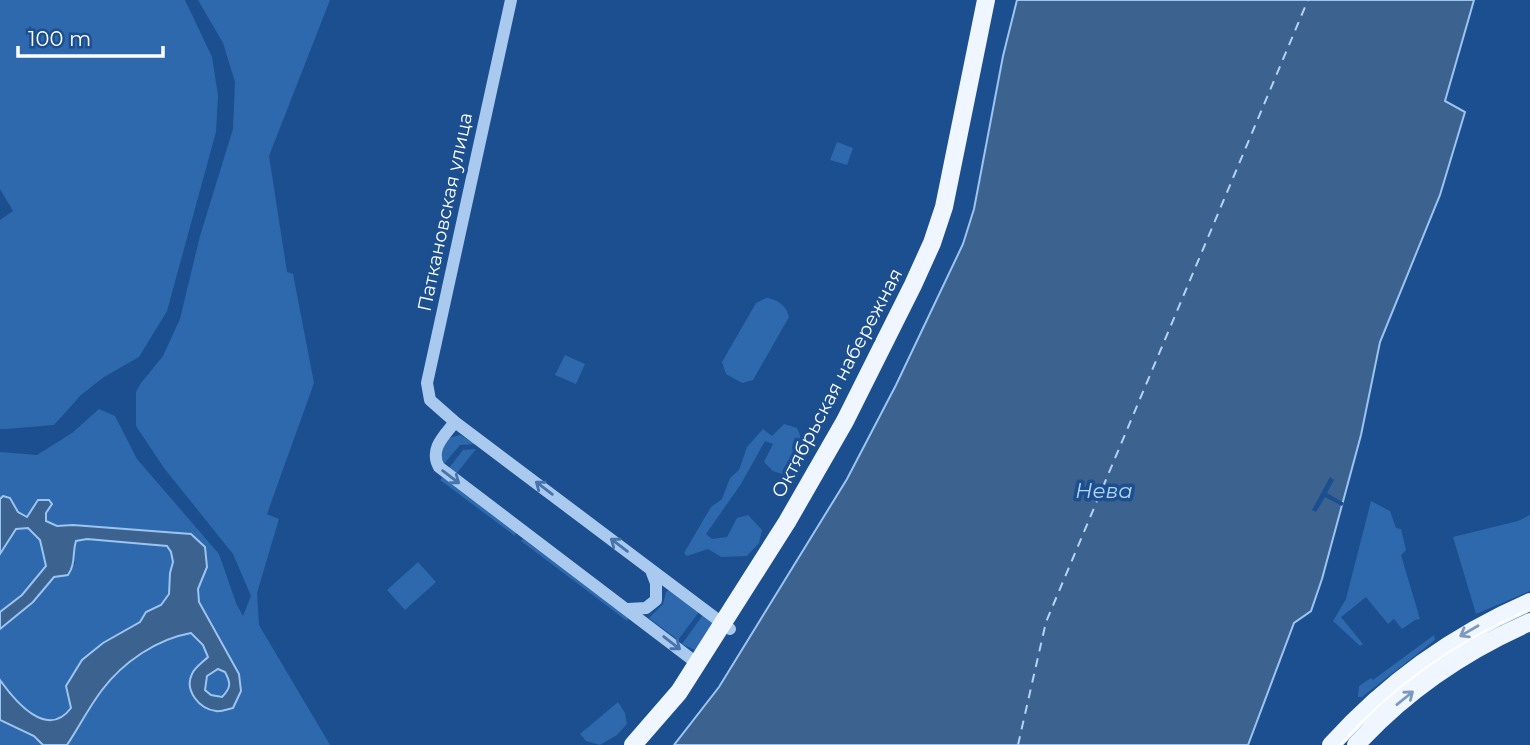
<svg xmlns="http://www.w3.org/2000/svg" width="1530" height="745" viewBox="0 0 1530 745" font-family="Montserrat,sans-serif">
<style>
.green{fill:#2e69ad}
.water{fill:#3c6290;stroke:#9cc4f0;stroke-width:2;fill-rule:evenodd}
.pier{fill:#1b4f8f}
.lines{fill:none;stroke-linecap:round;stroke-linejoin:round}
.ferry{stroke:#b5d3f5;stroke-width:2;stroke-dasharray:9 7;stroke-linecap:butt}
.minor{stroke:#a9c9ee;stroke-width:12}
.major{stroke:#f0f6ff;stroke-width:18}
.tram{stroke:#fff;stroke-width:2}
.oneway{stroke:#4674ac}
.oneway2{stroke:#7b9ac1}
.labels{text-anchor:middle;dominant-baseline:central;stroke-width:7;stroke-linejoin:round;paint-order:stroke}
.street-label{font-size:19px;fill:#fff;stroke:#1b4f8f}
.water-label{font-size:21px;font-style:italic;fill:#b5d3f5;stroke:#1b4f8f}
</style>
<rect width="100%" height="100%" fill="#1b4f8f"/>
<path class="green" d="M0,0H185L212,57L218,95L216,132L167,311L139,357L104,377L81,395L54,425L6,429H0V220L13,211L0,189Z
M198,0H330L269,156L287,272L293,274L314,383L267,514L279,519L257,593L259,625L330,745H67C79,727 89,707 102,690C123,662 157,639 191,633L203,645L208,658L192,672L207,708L241,691L199,602L198,589L207,567L174,532L73,525L57,526L46,521V513L38,500L27,517L18,512L3,496L0,499V452L37,455L72,433L99,409L115,416L137,459L219,554L236,603L243,616L251,596L233,554L164,468L136,426V392L141,383L163,356L180,319L200,236L233,129L235,82L223,43Z
M837,142L853,148L847,165L830,160Z
M766,298C777,299 786,305 789,317L753,380L742,383L726,374L722,362L756,303Z
M565,355L585,364L576,384L555,375Z
M784,424L797,428C801,437 808,455 802,464C800,468 792,472 788,476L773,471L764,462L773,444L765,441L741,484L706,534L712,539L727,537L737,518L748,515L762,530L759,543L747,556L721,557L708,549L687,556L684,553L711,507L722,499L730,478L739,470L747,447L763,429L772,436Z
M460,435L476,444L460,445L444,464L441,453L448,438Z
M476,449L457,473L449,468L463,450Z
M443,477L516,532L515,536L440,480Z
M1371,501L1390,511L1396,528L1401,529L1406,550L1401,555L1420,619L1415,620L1402,629L1394,619L1388,624L1366,597L1341,617L1363,644L1360,646L1333,621L1346,599Z
M1530,515V591L1476,614L1453,537L1518,521Z
M28,528L40,539L46,566L22,595L0,612V554L16,529Z
M87,539L167,546L171,552L173,562L170,573L168,594L161,605L146,612L140,622L103,643L82,660L66,686L71,708C46,741 16,700 0,680V629L33,602L54,577L75,564L73,551L76,541Z
M523,539L629,617L627,621L521,541Z
M418,562L436,582L405,610L387,590Z
M669,590L699,612L678,640L649,618L663,604L666,592Z
M703,615L713,624L697,651L682,644Z
M1434,635L1435,640L1362,697H1358L1359,686L1371,678L1373,680Z
M218,669L225,672C231,683 230,688 222,697L211,695L205,690L207,676Z
M618,702L625,713L627,724L617,735L600,745L586,741L580,734Z
M0,720L34,736L43,745H0Z"/>
<path class="water" d="M1017,0H1474L1445,101L1465,112L1440,195L1380,342L1361,435L1322,579L1311,611L1294,623L1248,745H674L719,687L847,479L896,385L963,244L974,209L1003,56Z
M3,496L10,498L18,512L27,517L38,500H49L52,504L46,513V521L57,526L73,525L191,534L205,547L207,567L198,589L199,602L239,674L241,691L233,708C228,709 221,712 216,711C199,709 184,690 192,674C194,668 203,662 208,657L203,645L191,633C157,639 123,662 102,690C89,707 79,727 67,745H43L34,736L0,720V680C15,701 47,740 71,708L66,686L82,660L103,643L140,622L146,612L161,605L169,594L170,573L173,562L171,552L167,546L87,539L76,541C72,554 76,563 68,575L54,577L33,602L0,629V612L22,595L46,566L40,540L28,528L16,529L0,554V499ZM218,669L225,672C231,683 231,688 222,697L211,695L205,690L207,676Z"/>
<path class="pier" d="M1330,477L1334,480L1327,493L1344,503L1342,506L1325,497L1316,512L1312,510Z"/>
<g class="lines">
<path class="ferry" d="M1018,745L1046,622L1308,0"/>
<path class="minor" d="M511,0L427,383L430,400L455,422L730,629
M455,422C444,436 429,449 439,467L698,664
M628,609L646,608L656,600V583L651,570"/>
<path class="major" d="M633,745L679,692L787,522L845,421L913,285L932,243L944,207L986,0
M1331,745C1387,683 1454,635 1530,602
M1356,745C1405,691 1464,651 1530,622"/>
<path class="tram" d="M1340,745C1393,685 1457,641 1530,609"/>
</g>
<defs><path id="oneway-shaft" d="M-6 0H5M1.5-3L5.5 0L1.5 3" fill="none" stroke-width="1.6" stroke-linecap="round" stroke-linejoin="round" transform="scale(1.75)"/></defs>
<g class="oneway">
<use href="#oneway-shaft" transform="translate(451 477) rotate(37)"/>
<use href="#oneway-shaft" transform="translate(544 488) rotate(-143)"/>
<use href="#oneway-shaft" transform="translate(619 545) rotate(-143)"/>
<use href="#oneway-shaft" transform="translate(672 643) rotate(38)"/>
</g>
<g class="oneway2">
<use href="#oneway-shaft" transform="translate(1469 631) rotate(150)"/>
<use href="#oneway-shaft" transform="translate(1405 698) rotate(-39)"/>
</g>
<g class="labels">
<g class="street-label">
<text transform="translate(445 212) rotate(-78)">Паткановская улица</text>
<text transform="translate(837 383) rotate(-62)">Октябрьская набережная</text>
</g>
<g class="water-label">
<text x="1104" y="490">Нева</text>
</g>
</g>
<path d="M18 46v10h145v-10" fill="none" stroke="#ffffff" stroke-width="3.5"/>
<text x="28" y="46" font-size="21" fill="#ffffff" stroke="#1b4f8f" stroke-width="5" paint-order="stroke">100 m</text>
</svg>
